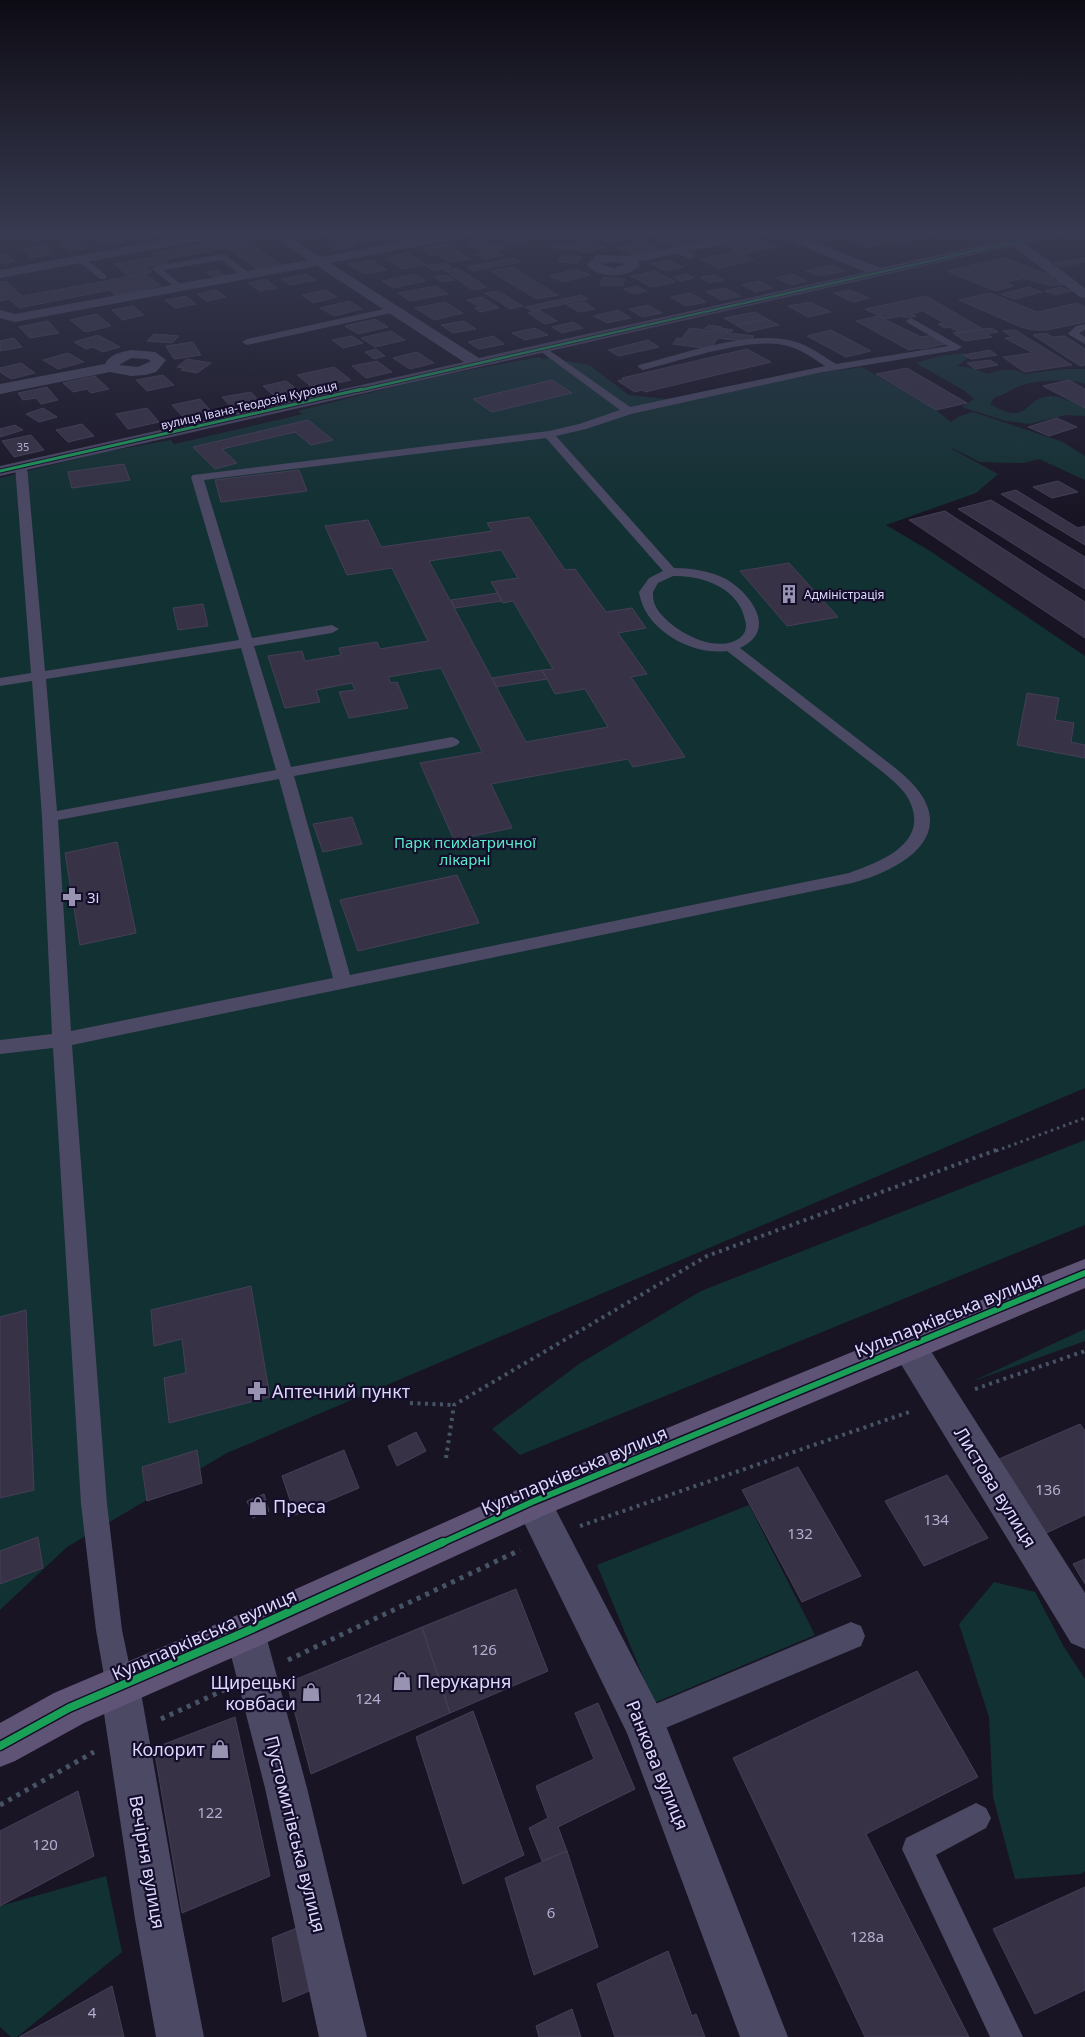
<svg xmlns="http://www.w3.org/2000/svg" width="1085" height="2037" viewBox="0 0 1085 2037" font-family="'Noto Sans',sans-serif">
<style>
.green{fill:#123133}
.building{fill:#373246;stroke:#453f58;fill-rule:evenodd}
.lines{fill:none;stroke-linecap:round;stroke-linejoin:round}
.path-far3{stroke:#465465;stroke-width:1;stroke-dasharray:1 2;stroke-linecap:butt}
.path-far2{stroke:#465465;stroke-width:3;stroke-dasharray:2.5 4;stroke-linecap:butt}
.path-far1{stroke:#465465;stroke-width:4;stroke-dasharray:3 4.5;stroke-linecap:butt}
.path{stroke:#465465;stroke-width:5;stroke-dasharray:4 5.5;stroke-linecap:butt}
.lane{fill:#4c4965;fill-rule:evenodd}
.street{fill:#4c4965;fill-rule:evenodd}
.primary{fill:#605476;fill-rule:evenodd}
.cycleway-far3-casing{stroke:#140e2a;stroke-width:4}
.cycleway-far2-casing{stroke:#140e2a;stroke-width:5}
.cycleway-far1-casing{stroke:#140e2a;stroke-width:9}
.cycleway-casing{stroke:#140e2a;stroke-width:11}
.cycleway-far3{stroke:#1a9f57;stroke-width:2.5}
.cycleway-far2{stroke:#1a9f57;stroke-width:3}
.cycleway-far1{stroke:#1a9f57;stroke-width:6}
.cycleway{stroke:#1a9f57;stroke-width:8}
.labels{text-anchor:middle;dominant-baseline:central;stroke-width:4.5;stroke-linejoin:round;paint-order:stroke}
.far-number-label{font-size:11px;fill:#b4aed1}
.far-street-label{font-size:12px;fill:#ded8ff;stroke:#140e2a}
.far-poi-label{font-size:12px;fill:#ded8ff;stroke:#140e2a;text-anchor:start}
.park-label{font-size:15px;fill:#5ae9cc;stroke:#140e2a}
.poi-label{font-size:15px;fill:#ded8ff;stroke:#140e2a;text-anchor:start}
.near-number-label{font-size:15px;fill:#b4aed1}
.near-street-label{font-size:18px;fill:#ded8ff;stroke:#140e2a}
.near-poi-label{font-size:18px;fill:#ded8ff;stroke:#140e2a;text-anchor:start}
</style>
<rect width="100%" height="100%" fill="#181424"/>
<path class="green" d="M965,353L969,357L957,366L975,369L987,374L1002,370H1015L1024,374L1065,369H1085V384C1069,378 1035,380 1019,386C1011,390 1003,395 994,398L990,404C1030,428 1023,397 1051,396C1061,396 1075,404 1085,407V416L1066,415L1030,424L1006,421L962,407L974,399L965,391L916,363L939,356Z
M539,357L543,359L550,358L589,365L629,395L666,399L728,386L862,367L936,410L951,422L960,416L973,412L1063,442L1085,456V480L1039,459L1023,463L980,462L952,448V449L998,474L976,493L886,525L930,551L1085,656V1088L227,1453L67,1547L0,1610V478L103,452L171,440L174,444L303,414L297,411L434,377Z
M1085,1140V1225L520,1455L492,1429L579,1364L701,1291Z
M1085,1329V1341L971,1382Z
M749,1505L815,1635L654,1703L597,1565Z
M994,1582L1035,1592L1064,1647L1085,1679V1871L1081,1874L1015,1879L993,1797L989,1717L959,1624Z
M106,1876L122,1952L17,2037H11L0,2027V1906Z"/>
<path class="building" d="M131,232H153L158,235L140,239Z
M316,232H344L345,233L324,237Z
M635,232H650L655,235L638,238L629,233Z
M834,232H867L846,237Z
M902,232H950L896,244L889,242L866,247L846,237L863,233L878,238Z
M115,233L125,242L103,245L93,237Z
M342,234L351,239L358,238L355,236L361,235L370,240L352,243L357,246L336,250L326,244L341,242L332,236Z
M626,234L633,237L619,240L612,236Z
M520,235L528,240L512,243L504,238Z
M610,236L617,239L616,242L603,241L598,238Z
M674,236L688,242L670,246L656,240Z
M240,237L281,265L257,269L226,248L163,260L168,263L146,267L152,272L129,276L114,264L156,257L151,253Z
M757,238L777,247L742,254L754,260L720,268L701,259L736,251L723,245Z
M78,241L87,248L69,251L61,244Z
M483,241L491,246L498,244L505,248L482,253L467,244Z
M589,241L604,248L584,253L571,248L560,250L552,246L567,243L572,245Z
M644,241L660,249L630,255L614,247Z
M445,244L455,249L471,259L450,262L436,254L431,255L421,248Z
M45,245L53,254L31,258L23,249Z
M495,250L504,255L484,259L475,254Z
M5,253L15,261L0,264V254Z
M408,253L427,265L403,269L385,258Z
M563,255L582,257L577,263L557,262Z
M514,258L520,262L473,271L467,267Z
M1005,258L1054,277L1050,278L1064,284L1052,286L1024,278L1005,283L1014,286L995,291L947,271Z
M1085,258V262L1062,267L1053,263Z
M372,260L387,270L364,274L348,264Z
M667,260L683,267L665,271L650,263Z
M445,263L451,267L433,271L426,266Z
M832,265L845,271L819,276L806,271Z
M512,267L558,295L536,299L490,271Z
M457,268L487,287L473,290L444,270Z
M576,269L590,275L563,282L549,276Z
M217,270L225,276L214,278L206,272Z
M655,271L676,282L652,287L631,276Z
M145,273L161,286L115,295L100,282Z
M306,274L316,280L291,285L281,279Z
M415,274L426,281L393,288L382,281Z
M687,274L695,278L680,281L673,277Z
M792,274L807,281L791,285L776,278Z
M447,275L455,280L442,282L434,277Z
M714,275L724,280L709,283L700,277Z
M603,277L625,279L622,286L600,285Z
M266,279L277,288L260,291L248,283Z
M6,281L22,296L100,282L110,290L19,308L9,299L0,301V282Z
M759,281L773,288L756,292L742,285Z
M436,286L448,294L410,301L398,293Z
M637,286L647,291L633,294L623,289Z
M1029,287L1042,292L1014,299L1001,294Z
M1060,287L1071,291L1056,295L1045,291Z
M725,288L741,296L722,300L706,292Z
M216,290L226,297L207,301L197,294Z
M326,290L337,297L313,303L302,295Z
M850,290L869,298L853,302L834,293Z
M498,291L523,306L510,309L485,293Z
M691,293L706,302L686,306L671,297Z
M990,293L1037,312L1077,303L1085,307V322L1047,330H1034L1021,327L959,300Z
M581,295L588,299L531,311L525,307Z
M186,296L196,304L175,308L165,300Z
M926,296L983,329L959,333L950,327L944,328L938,324L944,323L923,311L910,314L916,316L906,318L900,316L885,319L865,309Z
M482,297L499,308L480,312L475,308L480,307L467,300Z
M349,301L362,309L334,316L320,308Z
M445,302L463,313L434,320L415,308Z
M584,302L595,309L579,312L567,305Z
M810,302L831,312L808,317L788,306Z
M648,305L662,313L643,317L629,309Z
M133,306L144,315L122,320L112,310Z
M539,310L557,321L545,324L528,313Z
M618,310L631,318L607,323L594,316Z
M755,312L767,319L736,325L724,318Z
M97,314L111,326L85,332L70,320Z
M878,316L921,337L934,335L950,343L922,349L918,348L909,350L856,321Z
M375,319L388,327L358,334L345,326Z
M767,319L779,325L748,332L736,325Z
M48,321L59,333L30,338L19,327Z
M464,321L476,329L453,333L441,325Z
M573,322L583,328L562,333L552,327Z
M709,325L722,327L721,328L733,330L731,332L705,328Z
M535,328L548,335L525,340L512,333Z
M690,328L754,336L750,342L718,338L710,349L673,344L677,338L681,339Z
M991,328L998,332L986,334L992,337L965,341L953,333Z
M831,330L871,351L846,357L807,336Z
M1015,330L1072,365L1024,372L1003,357L1033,353L1005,338L1012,337L1003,331Z
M391,331L405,340L375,347L361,338Z
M1046,333L1052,337L1065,336L1085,349V365L1080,366L1033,335Z
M154,334L179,336L172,343L147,341Z
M98,335L120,347L103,352L93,347L86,349L74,342Z
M352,336L363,343L343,348L332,340Z
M493,336L504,344L479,349L468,342Z
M14,338L22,347L0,351V341Z
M648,340L659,347L619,356L608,350Z
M193,342L201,355L174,359L166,346Z
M376,349L385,356L374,359L365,352Z
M747,349L771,362L645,392L642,390L635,392L618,381L624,379L622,378Z
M990,350L997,355L971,359L964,355Z
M417,352L434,363L410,369L393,358Z
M68,353L84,362L58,369L43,360Z
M187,359L211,363L197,373L181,370L184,368L177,367Z
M990,360L998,365L975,369L967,363Z
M377,361L392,372L366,378L352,366Z
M21,363L35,373L11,379L0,372V368Z
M334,367L351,380L313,388L297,375Z
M907,368L967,403L936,410L876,374Z
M163,375L174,385L147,391L136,380Z
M95,376L109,389L91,393L87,389L73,392L63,383Z
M552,380L572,393L492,412L473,399Z
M1069,380L1085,389V408L1043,386Z
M286,381L302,393L278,399L263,386Z
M47,387L58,400L41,404L36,398L23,400L18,393Z
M251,392L262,404L233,409L222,397Z
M200,399L212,412L183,417L172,405Z
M43,408L57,417L39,422L26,414Z
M147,408L159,422L128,429L116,414Z
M1057,418L1077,427L1049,436L1028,427Z
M308,420L333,440L311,445L295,432L222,449L237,463L215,469L193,447Z
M82,424L94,436L68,442L56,430Z
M15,425L23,430L0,437V429Z
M31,435L44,450L14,457L2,441Z
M124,464L130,480L72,488L68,472Z
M299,470L307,491L221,502L215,480Z
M1058,481L1078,492L1052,498L1033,487Z
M1016,490L1078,528L1085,526V545L1001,494Z
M991,500L1085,557V589L958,509Z
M945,511L1085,602V638L909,520Z
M529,517L565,570L575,569L606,612L632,608L646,628L618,633L647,674L631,677L685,757L633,767L628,759L491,784L512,828L454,840L420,763L482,752L441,668L388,677L391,683L397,682L408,708L349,718L339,692L355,690L352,683L316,690L320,702L285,708L268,656L302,651L305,661L341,655L339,648L377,642L380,649L428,641L392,568L347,575L325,526L368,520L381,547L492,531L487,523ZM501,550L518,578L491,582L503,603L513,601L553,669L542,670L555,694L585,689L608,727L526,742L429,561Z
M789,563L838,617L787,626L740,571Z
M498,593L502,601L455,608L451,600Z
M203,604L208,626L178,630L173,608Z
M542,670L547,679L496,687L492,678Z
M1027,693L1059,698L1055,720L1074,723L1071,742L1085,745V758L1017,745Z
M352,817L362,844L323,852L313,824Z
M117,842L136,933L80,945L65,853Z
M457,875L479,923L358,951L340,900Z
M251,1286L270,1397L169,1423L164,1378L186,1373L182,1339L154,1346L151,1310Z
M26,1310L34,1490L0,1498V1317Z
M1080,1424L1085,1431V1515L1042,1535L992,1462Z
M416,1432L426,1451L397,1466L388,1446Z
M197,1450L202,1483L147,1501L142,1467Z
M344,1450L359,1488L295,1515L282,1476Z
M798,1467L861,1576L802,1602L742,1490Z
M947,1475L988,1538L924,1566L885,1501Z
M264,1494L269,1511L253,1518L247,1501Z
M38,1537L43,1568L0,1584V1551Z
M1085,1559V1584L1073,1564Z
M516,1589L548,1671L450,1713L422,1627Z
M422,1627L450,1713L311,1774L287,1683Z
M917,1671L978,1777L866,1834L969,2037H865L733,1758Z
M598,1703L635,1789L558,1827L567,1851L542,1861L529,1828L548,1818L536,1786L594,1759L575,1713Z
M473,1711L524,1855L463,1884L416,1737Z
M235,1717L270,1876L182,1913L154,1748Z
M78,1791L94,1856L0,1906V1831Z
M567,1851L598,1947L534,1975L505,1878Z
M1085,1887V1990L1035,2014L993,1929Z
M309,1923L321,1986L283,2002L272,1938Z
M668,1951L692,2016L696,2014L705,2037H615L597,1984Z
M112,1986L124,2037H19Z
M572,2009L581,2037H539L536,2026Z"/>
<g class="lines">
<path class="path-far3" d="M707,264L720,270"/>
<path class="path-far2" d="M996,1151L1085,1118"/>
<path class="path-far1" d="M975,1389L1085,1351
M410,1403L454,1405
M446,1458L454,1405L707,1256L999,1149
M580,1526L912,1411"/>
<path class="path" d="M288,1660L520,1550
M161,1719L224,1690
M0,1805L94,1752"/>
<path class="lane" d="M387,232H397L414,244L407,246Z
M677,247L694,254L695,256L691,259L674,252L673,250Z
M223,254L251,274V278H245L221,260L163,270L183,286L184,288L180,291L152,269L156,266Z
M81,256L106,275V279H100L78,261L77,259Z
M393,307L396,308V312L247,345L242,342L247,339Z
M911,318L962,347L957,350L818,373L631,414L586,429L556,436L674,568C691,568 709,571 724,578C750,592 779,630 740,648L894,767C906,777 918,787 925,801C948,847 887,874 852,883L72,1045L107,1504L122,1630L134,1687L130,1697L120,1701L110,1697L106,1687L96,1630L81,1504L53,1048L0,1054V1040L52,1034L42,817L32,681L0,686V678L31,673L15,466L21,463L27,466L45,671L239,640L191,477L193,475L549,431L579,424L620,410L540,351L538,349L543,346L630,407L825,366C814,359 804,351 791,347C755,334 681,361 643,370L638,367L639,365C683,354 757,327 799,343C813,348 824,357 836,364L948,346L908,323L906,321ZM546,438L663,571L649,578L639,592C644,629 691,656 727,651L884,773C893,781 905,790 910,802C929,844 880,862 849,873L350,975L294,776L452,747L457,745L460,742L457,739L452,737L291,767L254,646L332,633L339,629L332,625L252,638L204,480ZM673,576C702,575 739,588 745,620C747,626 746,633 741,637C717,657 668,629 656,607C653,602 653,597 653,592L658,583ZM241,648L276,770L57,811L46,679ZM279,779L333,978L71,1031L58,820Z
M1085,324V330L1079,333L1085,337V344L1068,334L1076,326Z
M851,1622L861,1626L865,1636L861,1646L644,1737L634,1733L630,1723L634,1713Z
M976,1803L986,1808L991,1818L986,1828L936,1855L1023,2037H990L902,1849L906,1838Z"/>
<path class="street" d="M207,232H234L228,236L0,278V270Z
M267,232H282L321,257L450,232H476L470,236L330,263L479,358L866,272L775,235L773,232H790L880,268L1041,232H1064L1062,235L1025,243L1085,288V298L1080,297L1012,246L0,476V466L464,362L317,266L15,322L0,318V310L15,314L308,260Z
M743,232H767L761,236L638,262L640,265C629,279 598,279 587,265L595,256L599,255L629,256ZM614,262L626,264L614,268L601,264Z
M131,350L155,352L166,360L156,372L145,375L131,376L110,372L0,394V384L105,364C110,354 121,352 131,350ZM131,358L147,359L151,361L138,367L119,365Z
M908,1330L920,1334L1085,1593V1649L1071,1643L896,1356L891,1345L896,1334Z
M532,1484L545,1489L659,1708L788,2037H740L627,1733L514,1502L519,1489Z
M245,1612L259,1618L265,1632L307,1788L367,2037H319L265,1788L225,1632L231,1618Z
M120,1667L134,1673L140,1687L181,1919L204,2037H156L135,1919L100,1687L106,1673Z"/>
<path class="primary" d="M1085,1259V1288L545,1515L259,1646L84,1723L15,1761L0,1767V1723L54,1693L231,1618L519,1489L896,1334Z"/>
<g class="cycleway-far3-casing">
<path id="cycleway-far3" d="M356,391L1058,232"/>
</g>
<g class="cycleway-far2-casing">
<path id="cycleway-far2" d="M0,471L362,389"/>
</g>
<g class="cycleway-far1-casing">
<path id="cycleway-far1" d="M440,1544L532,1502L1085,1273"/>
</g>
<g class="cycleway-casing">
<path id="cycleway" d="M0,1746L69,1708L245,1632L443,1542"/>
</g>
<use href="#cycleway-far3" class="cycleway-far3"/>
<use href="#cycleway-far2" class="cycleway-far2"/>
<use href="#cycleway-far1" class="cycleway-far1"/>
<use href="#cycleway" class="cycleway"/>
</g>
<linearGradient id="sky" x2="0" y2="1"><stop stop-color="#0d0b14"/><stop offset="0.45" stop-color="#373a50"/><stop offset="1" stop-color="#373a50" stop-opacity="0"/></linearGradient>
<rect width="1085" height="517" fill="url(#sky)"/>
<defs>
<g id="building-bare" transform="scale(1.5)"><path d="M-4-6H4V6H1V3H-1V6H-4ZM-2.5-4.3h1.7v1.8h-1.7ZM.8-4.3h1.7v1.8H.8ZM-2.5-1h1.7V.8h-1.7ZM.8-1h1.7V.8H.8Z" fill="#9993b2" stroke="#140e2a" stroke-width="2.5" paint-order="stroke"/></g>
<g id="pharmacy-bare" transform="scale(1.5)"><path d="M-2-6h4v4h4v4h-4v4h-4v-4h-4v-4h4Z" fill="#9993b2" stroke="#140e2a" stroke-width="2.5" paint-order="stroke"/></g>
<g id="shop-bare" transform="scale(1.5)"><path d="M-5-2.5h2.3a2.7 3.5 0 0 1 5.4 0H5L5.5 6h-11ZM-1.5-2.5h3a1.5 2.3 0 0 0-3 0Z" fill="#9993b2" stroke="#140e2a" stroke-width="2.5" paint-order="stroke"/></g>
</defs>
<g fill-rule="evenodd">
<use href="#building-bare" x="789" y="594"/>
<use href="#pharmacy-bare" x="72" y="897"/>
<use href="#pharmacy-bare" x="257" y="1391"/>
<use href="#shop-bare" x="258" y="1506"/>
<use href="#shop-bare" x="402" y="1681"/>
<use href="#shop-bare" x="311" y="1692"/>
<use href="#shop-bare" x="220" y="1749"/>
</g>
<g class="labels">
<g class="far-number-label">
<text x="23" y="446">35</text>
</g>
<g class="far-street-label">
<text transform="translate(249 405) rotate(-13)">вулиця Івана-Теодозія Куровця</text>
</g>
<g class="far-poi-label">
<text x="804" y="594">Адміністрація</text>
</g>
<g class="park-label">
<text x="465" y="842">Парк психіатричної<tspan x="465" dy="17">лікарні</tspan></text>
</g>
<g class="poi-label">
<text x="87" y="897">3і</text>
</g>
<g class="near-number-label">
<text x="1048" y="1489">136</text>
<text x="936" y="1519">134</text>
<text x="800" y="1533">132</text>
<text x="484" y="1649">126</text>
<text x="368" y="1698">124</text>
<text x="210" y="1812">122</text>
<text x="45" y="1844">120</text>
<text x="551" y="1912">6</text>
<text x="867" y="1936">128а</text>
<text x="92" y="2012">4</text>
</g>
<g class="near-street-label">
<text transform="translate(948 1314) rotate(-22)">Кульпарківська вулиця</text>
<text transform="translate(574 1470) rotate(-23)">Кульпарківська вулиця</text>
<text transform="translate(996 1487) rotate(58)">Листова вулиця</text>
<text transform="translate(204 1634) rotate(-24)">Кульпарківська вулиця</text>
<text transform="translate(658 1765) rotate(68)">Ранкова вулиця</text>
<text transform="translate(296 1834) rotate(76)">Пустомитівська вулиця</text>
<text transform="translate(148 1862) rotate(80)">Вечірня вулиця</text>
</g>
<g class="near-poi-label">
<text x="272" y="1391">Аптечний пункт</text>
<text x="273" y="1506">Преса</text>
<text x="417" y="1681">Перукарня</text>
<text x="296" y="1682" text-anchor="end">Щирецькі<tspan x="296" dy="21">ковбаси</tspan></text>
<text x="205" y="1749" text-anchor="end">Колорит</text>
</g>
</g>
</svg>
